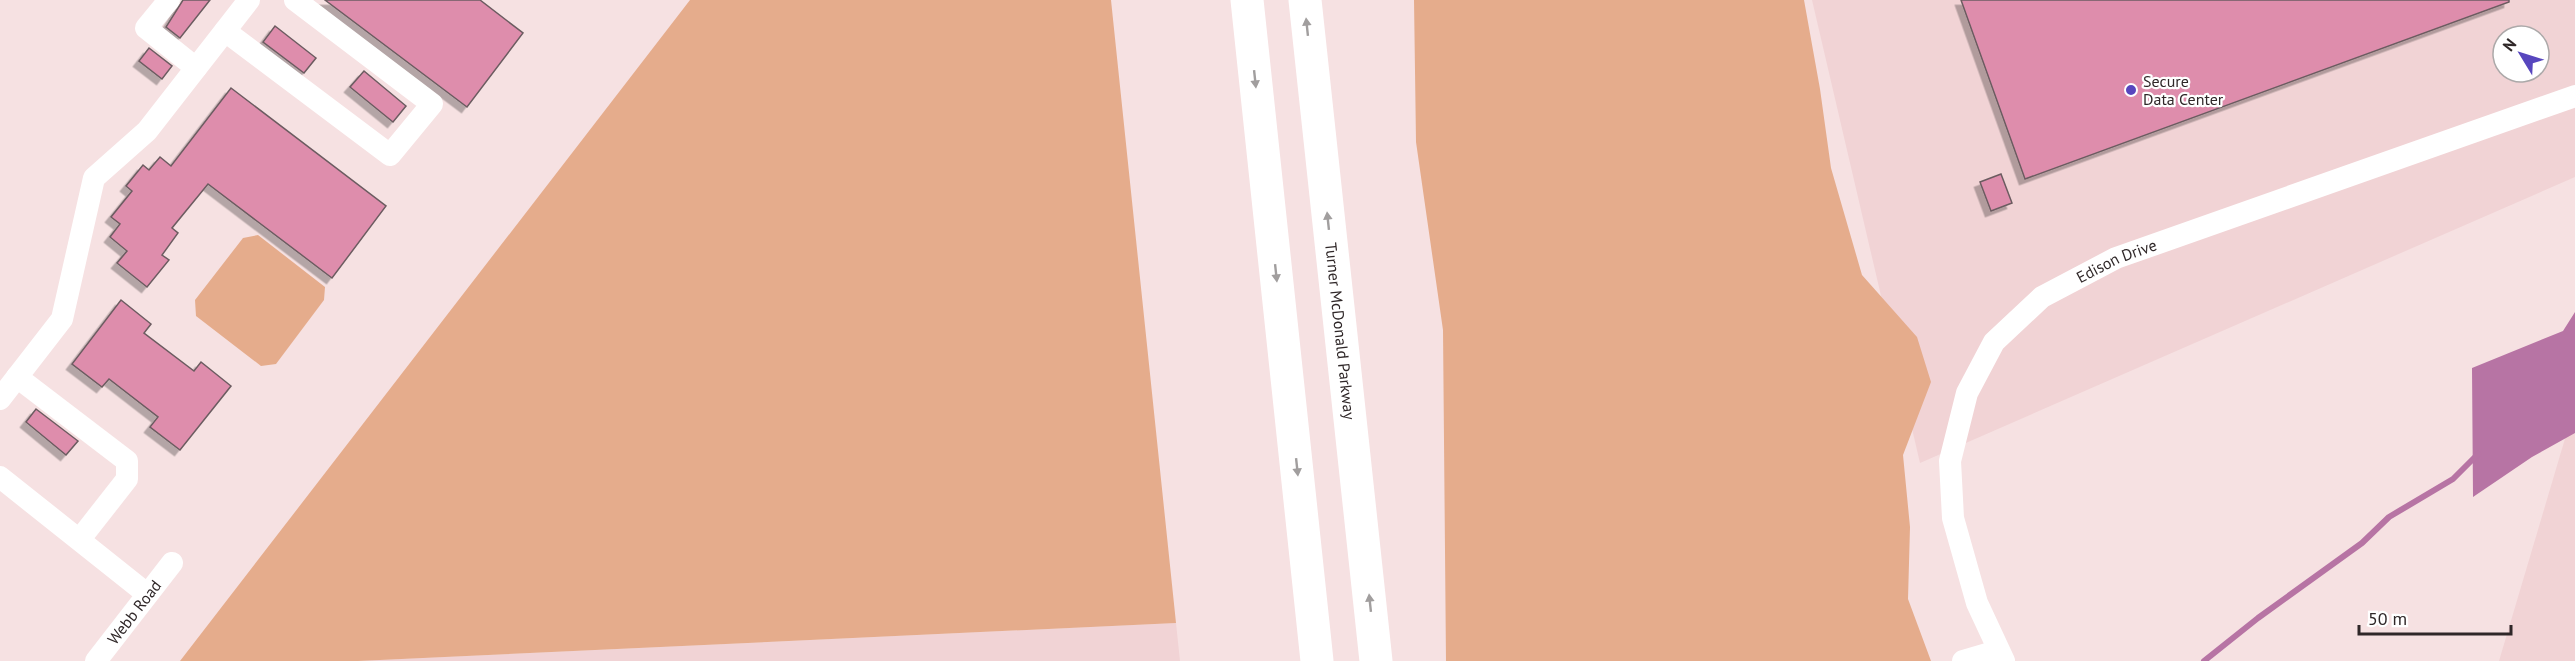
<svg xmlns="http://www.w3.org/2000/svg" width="2575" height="661" viewBox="0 0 2575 661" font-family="'PT Sans',sans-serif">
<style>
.built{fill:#f1d3d5;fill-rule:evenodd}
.green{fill:#e5ac8c}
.water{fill:#b774a4}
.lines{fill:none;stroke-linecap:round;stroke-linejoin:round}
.stream{stroke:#b774a4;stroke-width:6}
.building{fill:#de8dac;stroke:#6c5c61;stroke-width:1.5;filter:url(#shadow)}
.minor{stroke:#fff;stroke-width:22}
.highway{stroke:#fff;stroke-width:33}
.oneway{fill:#a19e9e}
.poi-dot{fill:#5746be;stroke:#fff;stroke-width:2}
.labels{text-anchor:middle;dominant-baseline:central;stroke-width:4.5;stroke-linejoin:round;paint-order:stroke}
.poi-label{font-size:16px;fill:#2f2728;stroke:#fff;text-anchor:start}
.street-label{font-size:16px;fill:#2f2728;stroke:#fff}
</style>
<defs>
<filter id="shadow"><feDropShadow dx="-5.5" dy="5.5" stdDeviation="0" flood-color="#0004"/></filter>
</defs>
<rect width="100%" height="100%" fill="#f6e1e2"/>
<path class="built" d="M1812,0H2575V177L1920,463ZM2503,36H2539V72H2503Z
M2575,405V661H2499Z
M1176,623L1180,661H358Z"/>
<path class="green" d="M690,0H1111L1176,623L358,661H180Z
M1414,0H1804L1820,89L1831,168L1862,275L1917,337L1931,382L1903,455L1910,527L1908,599L1931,661H1446L1443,330L1416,142Z
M258,235L325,287L324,300L276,364L261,366L196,316L195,300L243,238Z"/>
<path class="water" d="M2575,312V433L2532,457L2473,497L2472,368L2563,331Z"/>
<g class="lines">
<path class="stream" d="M2204,661L2258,618L2362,543L2389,517L2453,479L2478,454"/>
</g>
<path class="building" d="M183,0H210L180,38L166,27Z
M325,0H480L523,33L467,107Z
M1961,0H2509V2L2025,179Z
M275,26L316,58L304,73L263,42Z
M149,48L172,66L162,79L139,61Z
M364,71L406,106L393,122L350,87Z
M231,88L386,206L332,278L208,184L172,228L178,233L162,255L169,260L147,287L117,263L127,251L110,237L120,224L111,217L132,191L126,186L143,165L149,170L160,157L171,166Z
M2001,174L2012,203L1991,211L1980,182Z
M121,300L151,324L144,333L194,371L201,362L231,386L180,450L150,427L158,417L109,379L102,387L72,364Z
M36,409L78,441L66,455L26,422Z"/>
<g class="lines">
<g class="minor">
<path d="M169,0L146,28L196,68"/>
<path d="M225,31L390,155L432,104L295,0"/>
<path d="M17,377L127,461V479L80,539"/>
<path d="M0,399L62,319L94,178L147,131L249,0"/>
<path d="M0,477L147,594"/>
<path id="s1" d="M96,661L172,563"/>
<path d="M1963,661L1997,651"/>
<path id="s2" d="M2004,661L1977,603L1953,518L1950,461L1967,393L1994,342L2042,297L2116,258L2575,96"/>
</g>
<g class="highway">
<path d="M1247,0L1317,661"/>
<path id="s3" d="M1305,0L1376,661"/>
</g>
</g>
<defs><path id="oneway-solid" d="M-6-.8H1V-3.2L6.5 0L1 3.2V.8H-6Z" transform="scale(1.5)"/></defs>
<g class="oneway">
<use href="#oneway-solid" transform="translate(1307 27) rotate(-96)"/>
<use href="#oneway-solid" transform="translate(1255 79) rotate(84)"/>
<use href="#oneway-solid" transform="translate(1328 221) rotate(-96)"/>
<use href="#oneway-solid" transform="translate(1276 273) rotate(84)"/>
<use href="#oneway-solid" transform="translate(1297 467) rotate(84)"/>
<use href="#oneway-solid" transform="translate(1370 603) rotate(-96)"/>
</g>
<circle class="poi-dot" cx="2131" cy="90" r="6"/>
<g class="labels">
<g class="poi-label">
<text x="2143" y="81">Secure<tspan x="2143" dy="18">Data Center</tspan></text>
</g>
<g class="street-label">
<text stroke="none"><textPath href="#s2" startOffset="486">Edison Drive</textPath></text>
<text stroke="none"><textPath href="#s3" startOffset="333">Turner McDonald Parkway</textPath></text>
<text stroke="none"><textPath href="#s1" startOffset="62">Webb Road</textPath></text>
</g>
</g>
<g transform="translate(2521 54) rotate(308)"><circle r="28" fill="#ffffff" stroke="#aca9a9" stroke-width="1.5"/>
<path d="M0-4.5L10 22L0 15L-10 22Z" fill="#5746be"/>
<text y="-9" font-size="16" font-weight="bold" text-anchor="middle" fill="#2f2728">N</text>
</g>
<path d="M2359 625v9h152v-9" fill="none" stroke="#2f2728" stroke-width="3"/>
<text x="2368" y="625" font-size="18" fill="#2f2728" stroke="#ffffff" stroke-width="4.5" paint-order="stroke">50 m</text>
</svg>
